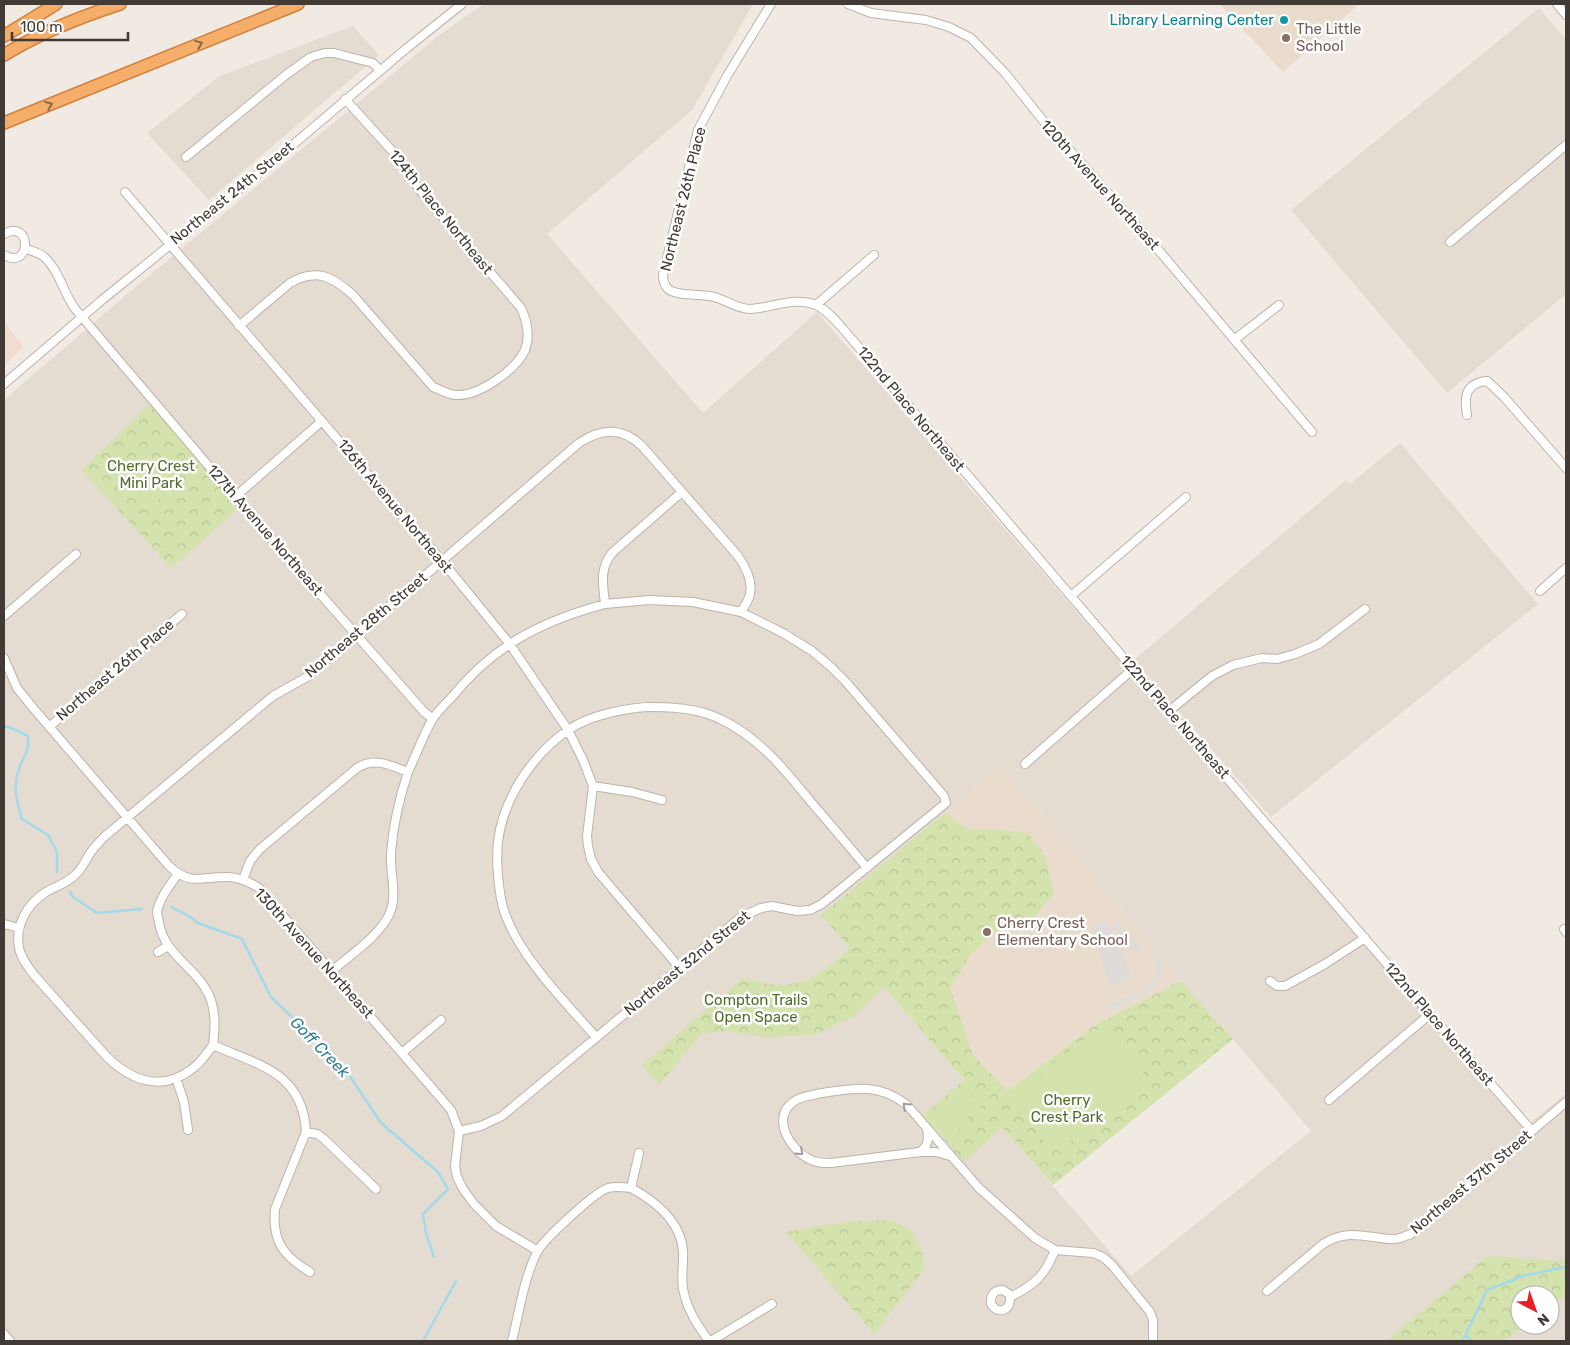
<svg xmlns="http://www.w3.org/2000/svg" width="1570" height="1345" viewBox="0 0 1570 1345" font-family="Rubik,sans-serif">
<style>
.residential{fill:#e4dbd1;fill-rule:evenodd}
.commercial{fill:#f2dcce}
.education{fill:#e9dccd}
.forest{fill:url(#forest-crowns)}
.garden{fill:#d4e3ad}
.parking{fill:#dedbd8}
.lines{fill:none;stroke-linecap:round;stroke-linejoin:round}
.stream{stroke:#a2daeb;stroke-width:2.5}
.minor-casing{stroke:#beb3a9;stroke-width:10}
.highway-casing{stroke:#d37f3b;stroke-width:14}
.minor{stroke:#fff;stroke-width:8}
.highway{stroke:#f5ad6a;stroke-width:11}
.oneway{stroke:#8a684a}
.oneway2{stroke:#a09c9a}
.culture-dot{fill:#0f9aa8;stroke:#fff;stroke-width:2}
.education-dot{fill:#8d6e63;stroke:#fff;stroke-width:2}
.labels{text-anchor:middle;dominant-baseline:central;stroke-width:5;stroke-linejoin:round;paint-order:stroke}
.culture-label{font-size:15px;fill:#0d838f;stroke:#fff;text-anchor:end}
.education-label{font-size:15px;fill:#785e54;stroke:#fff;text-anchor:start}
.street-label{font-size:15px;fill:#423a34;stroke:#fff}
.park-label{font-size:15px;fill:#516f2b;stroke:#fff}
.water-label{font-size:16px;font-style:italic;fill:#307f97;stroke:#fff}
</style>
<defs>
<pattern id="forest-crowns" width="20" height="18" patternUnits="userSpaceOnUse" patternTransform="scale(1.25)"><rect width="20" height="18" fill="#d4e3ad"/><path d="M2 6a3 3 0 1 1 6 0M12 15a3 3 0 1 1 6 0" fill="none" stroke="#b7c495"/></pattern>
</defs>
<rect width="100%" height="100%" fill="#f0eae3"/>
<path class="residential" d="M484,4H753L692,110L547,234L703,413L817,312L1524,1128L1566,1093V1341H4V400L133,289L442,33ZM1002,767L1180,981L1233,1039L1311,1131L1131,1276L1002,1127L951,1148L924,1116L964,1080L822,915ZM1520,1295H1550V1325H1520Z
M1539,8L1566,39V294L1447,393L1291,210Z
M353,26L379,55L209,200L147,133L220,76Z
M1400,443L1538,604L1271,817L1134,660L1346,480L1350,484Z"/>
<path class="commercial" d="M4,322L24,347L4,365Z"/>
<path class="education" d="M1219,4H1359L1283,72Z
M1002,767L1180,981L1095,1025L1007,1091L976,1093L821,915Z"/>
<path class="forest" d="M151,403L241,506L171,568L82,470Z
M945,813L968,830H1001L1028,833L1045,856L1054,893L1032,920L1000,928L970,955L950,988L973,1055L1007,1091L1095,1025L1180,981L1233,1039L1053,1185L1002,1127L964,1162L923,1115L964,1080L884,987L854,1016L814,1035L766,1037L725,1031L701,1034L659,1085L642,1065L743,978C755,980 767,985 778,985C809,986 829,967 850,948L821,915Z
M891,1220L911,1230L921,1249L925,1268L874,1334L786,1232L846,1222Z
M1487,1256L1560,1261L1566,1257V1297L1550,1304V1295H1520V1325H1524L1505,1341H1386Z"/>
<path class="garden" d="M158,459L174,477L161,488L145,470Z
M141,477L160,498L150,506L131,485Z
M1109,1027L1149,1080L1150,1084L1059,1150L1053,1151L1050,1149L1011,1099L1012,1096L1096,1030Z
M965,1089L984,1110L974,1118L956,1097Z
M953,1099L971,1120L962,1128L944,1108Z
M941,1110L960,1131L950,1139L932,1118Z"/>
<path class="parking" d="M1108,921L1114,942L1120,940L1131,979L1109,986L1092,925Z
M1118,922L1142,950L1136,954L1112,927Z
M1159,954L1161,960V973L1154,987L1143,996L1108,1011L1106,1004L1133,995L1147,988L1152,982L1155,974L1156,962L1154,956Z"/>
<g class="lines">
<path class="stream" d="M4,726L11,728L28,736C29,755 24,753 19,769C12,788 17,801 22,819L48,835L57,852V872
M70,892L73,897L97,913L142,909
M171,907L189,916L198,923L242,939L271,997L343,1066L381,1123L438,1172L448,1189L423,1214L426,1233L434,1257
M1465,1336L1473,1341
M423,1341L456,1281
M1461,1341L1465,1336L1487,1290L1523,1276L1566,1267"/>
<g class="minor-casing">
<path id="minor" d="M771,4L727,76L698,130L663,275C663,280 664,285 668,289C676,296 699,294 710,296C724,298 736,309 750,309C772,308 795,296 816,305C827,310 836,321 844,330L1169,711L1430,1014L1532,1131
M848,4L871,13L926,20L949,27L971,38L1005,73L1057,138L1066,146L1161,253L1312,432
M1557,4L1566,15
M186,157L287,74L311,57L325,53H334L373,63L380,70
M125,192L442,561L509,643L568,730L583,760L593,786L587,836L588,846L591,859L598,872L679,967
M4,234C32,218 32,271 4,255
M1450,242L1566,145
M25,248C31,251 39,253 43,256C60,270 63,294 76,310L235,497L424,712L433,719
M816,305L874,255
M239,326L290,283C316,268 332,276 353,295L433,387C441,390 447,394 455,395C478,397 516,370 525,350C530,337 527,321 521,308L423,194L394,153L345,99
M1234,340L1279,305
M4,384L102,300L275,160L407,48L462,4
M1467,415C1464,397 1465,383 1487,381L1504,397L1566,468
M235,497L322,421
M1540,591L1566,568
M1071,596L1186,497
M4,616L76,554
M4,658L17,688L34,709L169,866C191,887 203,876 229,877C240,878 250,882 259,888L451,1110L459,1131L455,1166L457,1177L463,1189L474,1204L496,1226L538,1251
M1169,711L1212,676L1233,665L1262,658L1277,659L1295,654L1319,644L1365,609
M49,727L182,614
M1025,764L1133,669
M593,786L632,792L662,800
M178,874C170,885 159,899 157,912C157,915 159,920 159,923C165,956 196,967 209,995C216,1011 215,1028 213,1045C258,1065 303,1072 306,1132L317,1134L324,1139L376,1189
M243,880L250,861L260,849L357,768C375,757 390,765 408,772C416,755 423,736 432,720C437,712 445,704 452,697C494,645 542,621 605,604C603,584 599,568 613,552L682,492
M4,924L19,928
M1564,929L1566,932
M158,952L168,946
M332,971C350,955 378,937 389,915C398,897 390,874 391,854C393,826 399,799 408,772
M1270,981L1277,986H1285L1325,964L1365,938
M596,1037C564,1001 510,947 501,899C498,881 496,860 498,842C503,799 532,755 568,730C590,715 628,707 654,707C676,707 700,709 720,719C759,737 785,770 811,802C830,824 849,846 867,868
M213,1045C207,1053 201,1063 192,1069C162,1092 132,1081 107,1057L34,975C28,967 21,958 19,948C15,925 27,904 46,892C56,886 68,883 76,874C82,869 85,861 89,855C93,848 99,843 104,837L273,696L307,677L579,443C602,428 622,427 642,446L738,556C745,566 753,580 750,594C749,600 744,607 741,612
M402,1053L441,1020
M176,1078L184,1102L188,1130
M1329,1100L1430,1014
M459,1131L481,1126L502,1116L741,917L761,908L772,906L797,911L810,910L822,904L946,803L944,796L846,682L831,667L812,651L783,633L741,612L693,602L649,600L605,604
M306,1132L275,1209C272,1241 283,1256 310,1272
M920,1152C928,1146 929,1140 927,1130
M950,1156L936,1152H920L831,1163C823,1163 816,1163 809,1159C790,1149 771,1119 793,1102C801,1096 813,1095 822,1093C855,1088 879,1083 907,1105L979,1188L1035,1238L1055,1250L1093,1253L1103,1257L1112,1265L1150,1312L1153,1320V1341
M631,1188C655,1201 681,1222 683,1251C684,1265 680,1280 684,1293C688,1311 698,1326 709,1341
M1267,1291L1323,1244C1343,1231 1358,1235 1380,1238C1386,1239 1394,1240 1400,1238C1404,1237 1407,1235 1411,1234L1566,1102
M1010,1297C1011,1311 998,1315 991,1304C990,1295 994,1290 1003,1290L1009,1294L1010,1297C1035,1285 1045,1275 1055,1250
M4,1334L10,1341
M512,1341C519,1313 524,1278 537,1252C543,1240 595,1192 608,1188C615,1186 623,1187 631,1188L639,1153
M711,1341L772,1304"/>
</g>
<g class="highway-casing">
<path id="highway" d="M4,36L56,4
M4,55C39,33 80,17 120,4
M4,123L298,4"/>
</g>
<use href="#minor" class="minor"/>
<use href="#highway" class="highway"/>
</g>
<defs><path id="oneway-chevron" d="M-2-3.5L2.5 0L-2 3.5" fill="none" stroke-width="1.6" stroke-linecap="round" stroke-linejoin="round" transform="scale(1.25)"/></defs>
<g class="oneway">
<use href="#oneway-chevron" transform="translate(199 44) rotate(-22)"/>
<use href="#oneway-chevron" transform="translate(49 105) rotate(-22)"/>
</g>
<g class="oneway2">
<use href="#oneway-chevron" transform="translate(906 1106) rotate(-136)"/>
<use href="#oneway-chevron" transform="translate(800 1152) rotate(43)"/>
</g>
<circle class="culture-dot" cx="1284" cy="20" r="5"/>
<g class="education-dot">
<circle cx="1286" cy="38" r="5"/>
<circle cx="987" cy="932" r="5"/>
</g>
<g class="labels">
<g class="culture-label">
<text x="1274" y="20">Library Learning Center</text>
</g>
<g class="education-label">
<text x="1296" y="29">The Little<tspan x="1296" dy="17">School</tspan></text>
<text x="997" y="923">Cherry Crest<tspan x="997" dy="17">Elementary School</tspan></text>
</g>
<g class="street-label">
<text transform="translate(1100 185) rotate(48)">120th Avenue Northeast</text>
<text transform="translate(232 193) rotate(-39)">Northeast 24th Street</text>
<text transform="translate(683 199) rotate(-76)">Northeast 26th Place</text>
<text transform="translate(441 212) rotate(51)">124th Place Northeast</text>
<text transform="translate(911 409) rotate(50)">122nd Place Northeast</text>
<text transform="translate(395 506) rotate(50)">126th Avenue Northeast</text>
<text transform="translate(265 530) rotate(49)">127th Avenue Northeast</text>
<text transform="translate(366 625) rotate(-40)">Northeast 28th Street</text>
<text transform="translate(115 670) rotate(-40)">Northeast 26th Place</text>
<text transform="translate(1175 717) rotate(49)">122nd Place Northeast</text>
<text transform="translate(314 953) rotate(48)">130th Avenue Northeast</text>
<text transform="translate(687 963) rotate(-39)">Northeast 32nd Street</text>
<text transform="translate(1439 1024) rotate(49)">122nd Place Northeast</text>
<text transform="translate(1471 1182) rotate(-40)">Northeast 37th Street</text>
</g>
<g class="park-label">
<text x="151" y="466">Cherry Crest<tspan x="151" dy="17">Mini Park</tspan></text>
<text x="756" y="1000">Compton Trails<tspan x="756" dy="17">Open Space</tspan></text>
<text x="1067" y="1100">Cherry<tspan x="1067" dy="17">Crest Park</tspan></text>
</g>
<g class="water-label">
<text transform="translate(320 1047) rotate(46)">Goff Creek</text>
</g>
</g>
<rect width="1570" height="1345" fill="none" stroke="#423a34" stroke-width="10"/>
<g transform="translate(1535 1310) rotate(139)"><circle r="24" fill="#ffffff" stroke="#b3b0ae"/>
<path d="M0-4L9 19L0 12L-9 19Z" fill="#ec1e24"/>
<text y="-8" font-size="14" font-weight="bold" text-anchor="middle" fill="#423a34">N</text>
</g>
<path d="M12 32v8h116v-8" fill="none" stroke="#423a34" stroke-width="2.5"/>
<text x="20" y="32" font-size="15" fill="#423a34" stroke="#ffffff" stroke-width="4" paint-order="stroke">100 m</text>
</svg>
